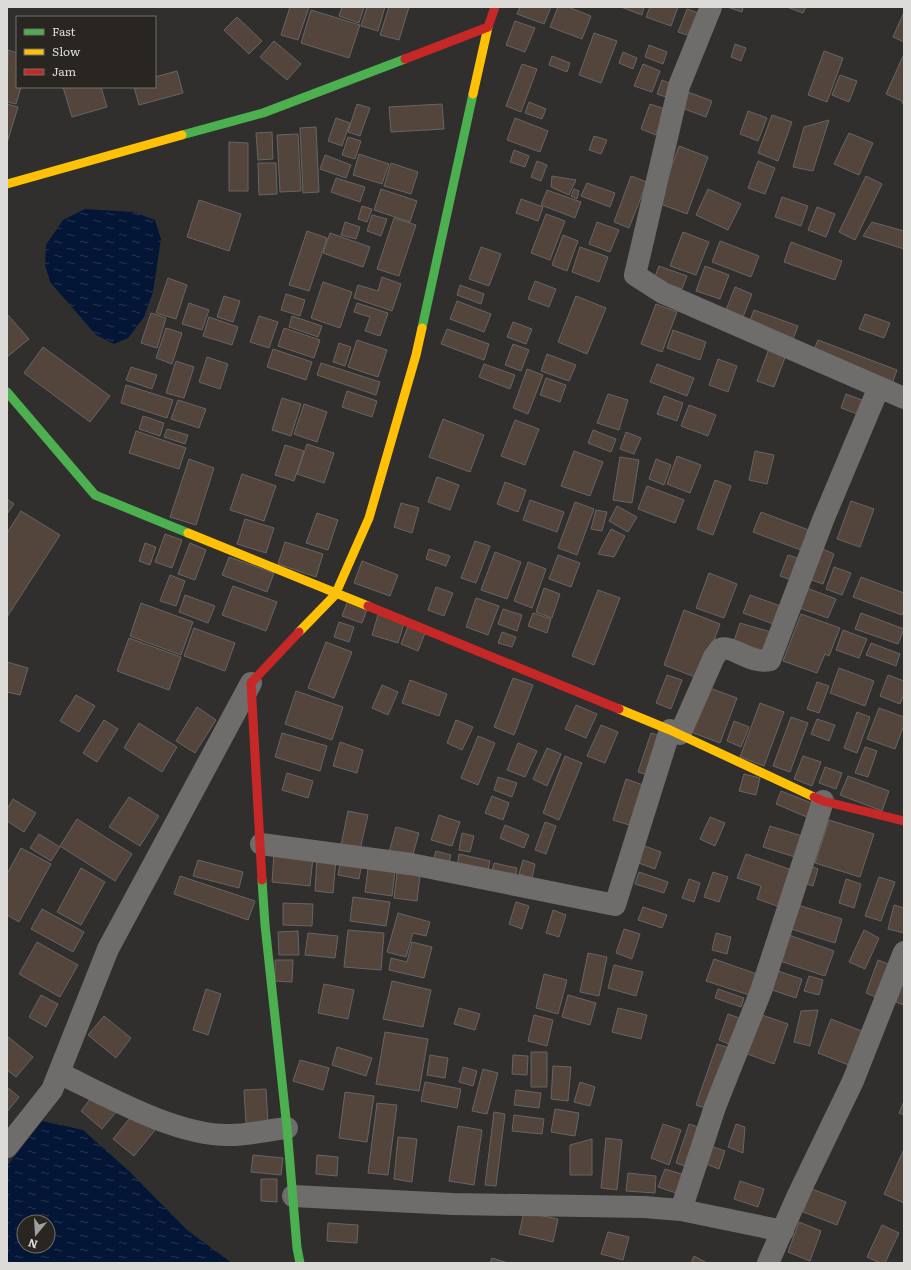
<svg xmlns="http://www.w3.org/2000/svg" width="911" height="1270" viewBox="0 0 911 1270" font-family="Literata,serif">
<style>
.water{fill:url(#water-ripples);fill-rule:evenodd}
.building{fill:#54453c;stroke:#676563}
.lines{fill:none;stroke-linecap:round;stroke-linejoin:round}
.street{stroke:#6e6d6c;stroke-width:22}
.fast{stroke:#4caf50;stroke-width:9}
.slow{stroke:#ffc107;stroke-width:9}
.jam{stroke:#c62828;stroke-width:9}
</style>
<defs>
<pattern id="water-ripples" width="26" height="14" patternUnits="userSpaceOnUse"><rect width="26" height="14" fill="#041635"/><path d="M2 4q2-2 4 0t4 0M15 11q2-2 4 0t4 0" fill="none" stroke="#283752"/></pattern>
</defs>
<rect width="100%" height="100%" fill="#312f2d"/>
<path class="water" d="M85,209L133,212L155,220L161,239L153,292L144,317L128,338L114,344L96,335L50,282L45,265L46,245L63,220Z
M42,1121L83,1130L130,1172L187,1230L232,1263H7V1166ZM24,1222H48V1246H24Z"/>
<path class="building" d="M290,7H309L298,40L281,35Z
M342,7H364L359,23L339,16Z
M367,7H385L378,31L361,26Z
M389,7H409L399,40L380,35Z
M520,7H551L544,24L517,14Z
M558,7H568L591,16L582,39L550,27Z
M621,7H644L642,15Z
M650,7H678L671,26L646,17Z
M727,7H743L742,12Z
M787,7H806L803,13Z
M687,9L702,14L693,37L678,32Z
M311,10L360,25L349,58L301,43Z
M904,12V42L893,37Z
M237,17L262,41L249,54L224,30Z
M515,21L535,28L525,52L506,45Z
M594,33L617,41L601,83L579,75Z
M274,41L301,64L287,80L260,57Z
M735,44L746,48L741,61L731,57Z
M649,45L667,52L663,64L645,57Z
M8,50L17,53V87H21L16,104L7,102Z
M824,51L843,58L827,102L808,95Z
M623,52L637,58L633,69L619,63Z
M904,54V102L903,104L902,101L886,94Z
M552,56L570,63L567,72L549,65Z
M522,64L537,69L521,112L506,106Z
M643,64L660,71L652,92L634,86Z
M177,71L183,93L139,105L134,87H155V77Z
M840,75L857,81L849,102L832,95Z
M662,80L677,86L672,99L657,94Z
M63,87H101L107,107L72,117Z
M688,92L712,101L706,117L682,108Z
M529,102L546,109L542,119L525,113Z
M7,104L18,107L7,143Z
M357,104L370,108L360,136L348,132Z
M442,104L444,129L391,132L389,107Z
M650,104L665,109L656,135L641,129Z
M748,111L767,118L758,141L740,134Z
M772,115L792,122L778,161L758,153Z
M336,118L350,123L342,146L328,141Z
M515,118L548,131L540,152L507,140Z
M829,120L813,171L793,167L804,127Z
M316,127L319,192L303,193L300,128Z
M272,132L273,159L258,160L256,133Z
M849,133L873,143L859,175L834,164Z
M298,134L301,191L280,192L277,135Z
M594,136L607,140L601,154L589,150Z
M348,137L361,141L355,159L342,155Z
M229,142L248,143V191H229Z
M679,146L708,157L687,214L658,203Z
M514,150L529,156L525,167L510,162Z
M359,154L389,164L382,184L353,175Z
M325,155L351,165L346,178L320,169Z
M537,161L547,165L541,181L531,177Z
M758,161L775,168L765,194L748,188Z
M258,163H276L277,194L259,195Z
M391,163L418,172L411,194L384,186Z
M552,176L576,180L569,195L551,187Z
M631,176L647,182L629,228L614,222Z
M866,176L882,184L855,240L839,232Z
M336,178L365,187L360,202L331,192Z
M587,183L615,193L610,207L581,196Z
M381,189L417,201L410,222L374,210Z
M574,189L579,191L577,199L571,196Z
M708,189L741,204L728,230L696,215Z
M547,190L581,202L575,218L541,205Z
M782,197L808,206L801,226L775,217Z
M521,199L543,207L538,221L516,213Z
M199,200L241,214L229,251L187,237Z
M362,206L372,209L367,222L358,219Z
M817,207L835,214L826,237L808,230Z
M546,214L565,221L550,260L531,253Z
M372,215L387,219L381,236L367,231Z
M394,218L416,225L399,276L377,269Z
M345,222L360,227L356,239L341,235Z
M597,222L619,230L610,252L589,244Z
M872,222L904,231V249L863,236Z
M307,231L327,238L309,291L289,285Z
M683,232L709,242L696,275L670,266Z
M330,233L370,247L363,267L323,253Z
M563,235L578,241L567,271L552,265Z
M720,241L759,256L751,277L712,262Z
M791,242L842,261L835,280L784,262Z
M481,247L501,254L489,286L469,279Z
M580,247L608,257L599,282L572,272Z
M659,266L687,276L682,289L654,279Z
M705,266L729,275L720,299L696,291Z
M382,277L401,284L392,311L354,298L358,285L378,291Z
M168,278L187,285L176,319L156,313Z
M535,281L556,289L549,307L528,299Z
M323,282L352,292L340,328L311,318Z
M460,285L484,294L481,304L457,295Z
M735,287L752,294L743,317L726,310Z
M286,294L305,300L300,316L281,310Z
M224,296L240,301L233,322L217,317Z
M576,296L606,308L587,354L558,342Z
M457,301L491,314L484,332L450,319Z
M189,303L209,310L202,330L182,324Z
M357,303L388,313L380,336L365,331L370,317L354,312Z
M656,304L677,312L662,352L641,344Z
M754,310L798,326L793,339L749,323Z
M151,313L166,318L157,348L141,343Z
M7,314L29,339L7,357Z
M865,314L890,323L884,338L859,329Z
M259,316L278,322L269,348L250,342Z
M292,316L322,326L318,337L289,327Z
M209,317L238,327L232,345L203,336Z
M513,322L532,329L526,344L507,337Z
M166,328L182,333L172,364L156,358Z
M284,328L320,340L314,358L278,346Z
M447,329L489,344L484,360L441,344Z
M673,330L706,342L700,360L667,348Z
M357,340L387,350L378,377L348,367Z
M818,340L897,370L892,384L812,354Z
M339,343L351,347L345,366L333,362Z
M513,344L529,350L521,371L505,365Z
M770,346L787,352L774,387L757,381Z
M43,347L110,396L90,422L24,373Z
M273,349L312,362L306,380L267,367Z
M547,354L576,365L569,381L541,371Z
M207,357L228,364L220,389L199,382Z
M718,359L737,366L728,392L709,385Z
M176,361L194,367L184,398L166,393Z
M321,363L380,382L376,395L317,375Z
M484,364L515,375L510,389L479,377Z
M657,364L694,378L687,396L650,382Z
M131,367L157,375L152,389L126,380Z
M527,369L543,375L528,414L513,408Z
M546,378L566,385L560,402L540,395Z
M126,385L173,400L167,418L121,403Z
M347,391L377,401L372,417L342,407Z
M608,394L628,400L619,430L597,423Z
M846,394L870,403L865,417L841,408Z
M664,396L683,403L677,421L657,414Z
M282,398L301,404L291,436L272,430Z
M178,400L206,409L199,428L171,419Z
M304,404L327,412L317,442L294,434Z
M689,405L716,415L708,436L681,426Z
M143,416L164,423L160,436L139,429Z
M443,419L484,435L470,472L429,457Z
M515,420L539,429L525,465L501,456Z
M167,429L188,435L185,444L164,437Z
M593,430L616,439L611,452L588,443Z
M136,431L186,448L179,469L129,453Z
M626,432L641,438L634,454L620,449Z
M307,444L334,453L324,483L297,474Z
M285,445L304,451L294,481L275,475Z
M574,451L603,462L590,496L561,486Z
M755,451L774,455L767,484L749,480Z
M677,456L701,465L690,493L667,484Z
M620,457L639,460L632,503L613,500Z
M189,459L214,468L196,525L170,517Z
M656,459L671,465L664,485L649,479Z
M242,474L276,486L264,521L230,510Z
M437,477L459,485L450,510L428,502Z
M715,480L731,486L713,535L697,529Z
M505,482L526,490L518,512L497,504Z
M647,486L684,500L675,523L638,509Z
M7,499L14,504L7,514Z
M530,500L564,512L557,532L523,520Z
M851,501L874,509L860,547L837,539Z
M575,502L594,509L577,555L558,548Z
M401,503L419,508L412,533L394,527Z
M617,506L637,517L628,532L609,521Z
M596,510L607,512L602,531L591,529Z
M21,511L60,535L7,617V533Z
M761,512L814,532L806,552L753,532Z
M317,513L338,520L328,550L306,543Z
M245,519L274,528L266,553L237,544Z
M611,529L625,536L614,557L598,554Z
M165,534L182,540L172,568L155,562Z
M475,541L490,546L476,583L461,578Z
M285,542L323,554L316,577L278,564Z
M145,543L156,547L150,565L139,561Z
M190,543L206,550L195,580L178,574Z
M818,547L834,554L823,584L806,578Z
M429,549L450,556L446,566L426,559Z
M495,552L521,562L507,599L481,590Z
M558,555L580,563L571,587L549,579Z
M788,555L801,559L794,581L780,576Z
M229,557L274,573L267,592L222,575Z
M362,561L398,575L390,596L354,583Z
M528,562L546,569L532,608L514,601Z
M834,567L851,573L842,595L826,589Z
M709,573L737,584L724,618L696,608Z
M170,575L185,581L176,606L160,601Z
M861,577L904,593V609L902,615L853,597Z
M233,586L277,602L266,631L222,615Z
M801,586L836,599L828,618L794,606Z
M436,587L453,593L444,616L428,610Z
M544,588L560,594L552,618L536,612Z
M598,590L620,598L594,665L572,656Z
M185,595L215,606L208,623L179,612Z
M750,595L786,608L779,626L743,613Z
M476,598L499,606L488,635L466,627Z
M348,600L368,607L362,623L342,616Z
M141,603L193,622L181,655L130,636Z
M503,609L522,615L517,631L498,624Z
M684,610L720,624L700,679L664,665Z
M379,612L405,620L398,643L372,635Z
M533,613L551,619L547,633L528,626Z
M861,613L904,629L898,644L855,629Z
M801,614L840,628L829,656L825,654L817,673L783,661Z
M410,621L427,628L418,651L401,644Z
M339,622L354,627L349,642L334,637Z
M740,623L771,632L763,657L732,647Z
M194,628L235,643L225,671L184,656Z
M843,630L867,639L859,658L836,650Z
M502,632L516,637L512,647L498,643Z
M129,638L181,657L169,690L117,671Z
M326,642L352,652L334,698L308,688Z
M871,643L900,654L896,666L866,655Z
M7,662L28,668L20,695L7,692Z
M839,668L874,681L865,706L830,693Z
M667,675L682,680L671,709L656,703Z
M888,675L904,681V694L900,704L880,696Z
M513,678L533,685L514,735L494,727Z
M410,680L447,694L439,716L402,703Z
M817,682L829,686L819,713L807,709Z
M382,685L398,692L388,715L372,708Z
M707,687L737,698L720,743L691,732Z
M296,691L343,707L332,740L285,724Z
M76,695L95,706L79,732L60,721Z
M760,703L784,712L764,766L740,757Z
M576,705L597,714L586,738L565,729Z
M197,707L216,720L195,753L176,741Z
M879,708L904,717V725L895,749L867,739Z
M857,712L870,717L857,753L844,748Z
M791,717L808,723L790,772L773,766Z
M817,719L835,725L829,741L811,734Z
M104,720L118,729L97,762L83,753Z
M456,720L473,727L462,750L447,743Z
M734,721L749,727L741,747L727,741Z
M139,723L177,747L162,772L124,748Z
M601,725L618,732L605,763L587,756Z
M282,733L327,746L320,771L275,757Z
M651,733L664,737L652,776L638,772Z
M478,736L495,743L478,785L461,778Z
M340,742L363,750L357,773L333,766Z
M518,743L537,751L525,777L507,770Z
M865,747L877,751L868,777L855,773Z
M547,748L561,754L547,786L533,779Z
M565,756L582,763L559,820L543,813Z
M803,756L821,762L812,786L794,779Z
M825,767L842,773L836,789L819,783Z
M287,773L313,781L308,798L282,790Z
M744,774L760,778L756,795L739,791Z
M848,776L889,791L882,811L840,795Z
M498,777L517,783L512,797L494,790Z
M626,779L646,786L633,826L613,820Z
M781,791L814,804L809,818L776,804Z
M492,796L509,803L503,820L485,813Z
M129,797L159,816L140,846L109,827Z
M13,799L36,813L24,832L7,821V809Z
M348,811L368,815L359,854L340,850Z
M439,815L460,822L452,846L431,840Z
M710,817L725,823L715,846L700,839Z
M77,819L132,854L115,881L60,846Z
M829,820L874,834L860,877L815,863Z
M545,822L556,826L546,854L535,850Z
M505,825L529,835L524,848L500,838Z
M770,826L802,836L795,857L763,847Z
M396,827L419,833L412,858L389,852Z
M462,833L474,836L470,852L459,850Z
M39,834L60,847L51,861L30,848Z
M639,844L661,852L655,869L633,861Z
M21,848L51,864L19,922L7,915V874Z
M436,851L451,855L448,866L433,861Z
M274,853L313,857L310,886L272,882Z
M459,854L490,861L487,874L457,867Z
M746,854L792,870L780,907L757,899L761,886L737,878Z
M317,857L336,859L333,893L315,891Z
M341,859L362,863L359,879L338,875Z
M198,860L243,872L239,888L193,876Z
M523,860L535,864L532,878L519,874Z
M494,863L517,868L515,880L491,874Z
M806,864L818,869L813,886L800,882Z
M81,868L105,882L81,925L57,912Z
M368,868L395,871L392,896L365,892Z
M639,872L668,882L664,893L635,884Z
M713,872L728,877L719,902L704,897Z
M397,873L420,876L417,901L394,898Z
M180,876L255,901L248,920L174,894Z
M879,877L895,882L881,921L865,916Z
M689,879L700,883L694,902L682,898Z
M846,879L861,884L854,908L839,903Z
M353,897L390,902L386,926L350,921Z
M516,902L529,906L522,929L509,924Z
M283,903L313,904L312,926L283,925Z
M798,905L842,919L835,943L791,929Z
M894,905L904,908V933L888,929Z
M643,907L667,915L662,928L638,920Z
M42,909L84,932L73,952L31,929Z
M553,910L566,915L559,937L546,933Z
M398,913L430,922L426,936L413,933L406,957L387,952Z
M624,929L640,934L632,959L616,953Z
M348,930L384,933L381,970L344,967Z
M864,930L879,938L865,969L849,962Z
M298,931L299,955H279L278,932Z
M308,933L338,936L335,958L305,955Z
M716,933L731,937L727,954L712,950Z
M789,935L834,951L825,976L780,961Z
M37,942L78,965L60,997L19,974Z
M412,942L432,947L424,978L389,970L391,958L407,962Z
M588,953L607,957L599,996L580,992Z
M714,959L757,974L749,995L706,981Z
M275,960H293L292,982L275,981Z
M878,960L891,965L878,998L866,993Z
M614,965L643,972L636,996L608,988Z
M778,971L802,979L796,998L772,990Z
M544,974L567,980L558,1014L536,1008Z
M809,976L823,980L819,995L804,991Z
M904,980V1005L896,1002Z
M392,981L431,990L423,1027L383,1019Z
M324,984L354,990L348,1019L318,1013Z
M206,989L221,994L208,1035L193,1030Z
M718,989L744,998L741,1007L715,998Z
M41,995L58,1004L46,1027L29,1017Z
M568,995L596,1003L590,1025L562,1017Z
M459,1008L480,1014L475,1030L454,1024Z
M618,1008L647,1015L641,1039L612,1032Z
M818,1010L810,1046L794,1042L801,1011Z
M728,1014L745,1020L736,1047L719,1040Z
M759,1014L788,1024L774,1064L745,1053Z
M534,1015L553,1020L547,1046L528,1041Z
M104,1016L131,1038L116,1058L88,1035Z
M831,1019L867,1033L854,1067L818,1053Z
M385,1032L428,1039L419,1091L376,1084Z
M7,1036L33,1057L16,1077L7,1070Z
M717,1044L732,1049L711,1110L696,1105Z
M337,1047L372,1058L366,1076L332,1065Z
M531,1052H547V1087H531Z
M430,1055L448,1058L445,1078L427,1075Z
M513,1055L528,1056L527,1075L512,1074Z
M300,1060L329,1068L323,1090L293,1081Z
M553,1066L571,1067L568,1101L551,1099Z
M463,1067L477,1071L473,1086L459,1082Z
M483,1069L498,1073L487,1114L472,1111Z
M425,1082L461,1089L457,1108L421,1101Z
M580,1082L595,1087L590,1106L574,1102Z
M7,1087L19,1097L7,1112Z
M266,1089L268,1124L246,1125L244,1090Z
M516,1090L541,1093L539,1108L514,1105Z
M345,1092L374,1096L367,1142L339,1138Z
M95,1093L117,1111L102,1129L81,1111Z
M904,1101V1115L899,1113Z
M377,1103L397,1105L388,1175L368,1173Z
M555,1109L579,1113L575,1136L551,1132Z
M494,1112L505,1114L496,1186L485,1185Z
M134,1113L155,1130L134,1156L113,1139Z
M514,1115L544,1119L542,1134L512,1131Z
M663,1124L681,1130L669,1165L651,1158Z
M689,1124L704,1129L690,1168L676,1163Z
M736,1124L745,1127L743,1153L728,1147Z
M458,1126L482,1130L474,1185L449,1181Z
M398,1137L417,1139L412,1182L394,1179Z
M606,1138L622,1140L617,1190L601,1188Z
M592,1139V1175H570V1145Z
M708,1145L725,1151L719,1169L701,1162Z
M904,1149V1203L884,1194Z
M253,1155L283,1158L281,1175L251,1172Z
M317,1155L338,1157L337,1176L316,1174Z
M665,1169L688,1176L682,1195L658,1187Z
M628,1173L656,1176L655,1193L626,1191Z
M261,1179H277V1202L261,1201Z
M740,1181L764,1189L758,1207L734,1199Z
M812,1189L846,1202L837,1225L803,1212Z
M524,1212L558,1219L553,1242L519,1234Z
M799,1222L821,1231L810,1261L788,1252Z
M328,1223L358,1225L357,1243L327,1241Z
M882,1225L899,1233L885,1263H880L867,1257Z
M608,1232L629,1237L623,1260L601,1254Z
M694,1256L707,1263H691Z
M492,1258L508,1263H490Z"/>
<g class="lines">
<path class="street" d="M711,7L679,86L635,275L663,293L904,398
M680,734L714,657L720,649C731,644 751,665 770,660L823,520L879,387
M261,844L411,864L615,905L670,730
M59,1073C107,1096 176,1136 230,1135C249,1135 268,1130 287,1128
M7,1147L52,1090L108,949L251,683
M293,1196L453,1204L644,1207L681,1210L783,1231
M681,1210L715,1107L761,991L823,801
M768,1263L798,1195L853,1081L904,952"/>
<path class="fast" d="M182,135L263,113L405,59
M422,328L473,94
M7,392L95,495L188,533
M262,880L265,925L287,1128L297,1248L300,1263"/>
<path class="slow" d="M473,94L488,27
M7,184L182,135
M188,533L368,606
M299,632L335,595L369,518L416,355L422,328
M619,709L670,730L814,797"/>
<path class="jam" d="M405,59L488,27L495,7
M368,606L619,709
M814,797L823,801L904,821
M262,880L251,683L299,632"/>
</g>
<rect width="911" height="1270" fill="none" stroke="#dddbd8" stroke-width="16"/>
<rect x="16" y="16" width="140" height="72" fill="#292622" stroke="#716e6b"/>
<rect x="24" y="29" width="20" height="6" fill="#4caf50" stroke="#716e6b"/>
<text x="52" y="36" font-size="12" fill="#dddbd8">Fast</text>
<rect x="24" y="49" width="20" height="6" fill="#ffc107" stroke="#716e6b"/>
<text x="52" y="56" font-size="12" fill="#dddbd8">Slow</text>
<rect x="24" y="69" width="20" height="6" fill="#c62828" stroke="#716e6b"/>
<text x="52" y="76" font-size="12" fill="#dddbd8">Jam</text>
<g transform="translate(36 1234) rotate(198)"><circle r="19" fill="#292622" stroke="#716e6b"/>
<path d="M0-3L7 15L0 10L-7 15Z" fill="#a19f9c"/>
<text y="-6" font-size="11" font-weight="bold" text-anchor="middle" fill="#dddbd8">N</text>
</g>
</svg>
